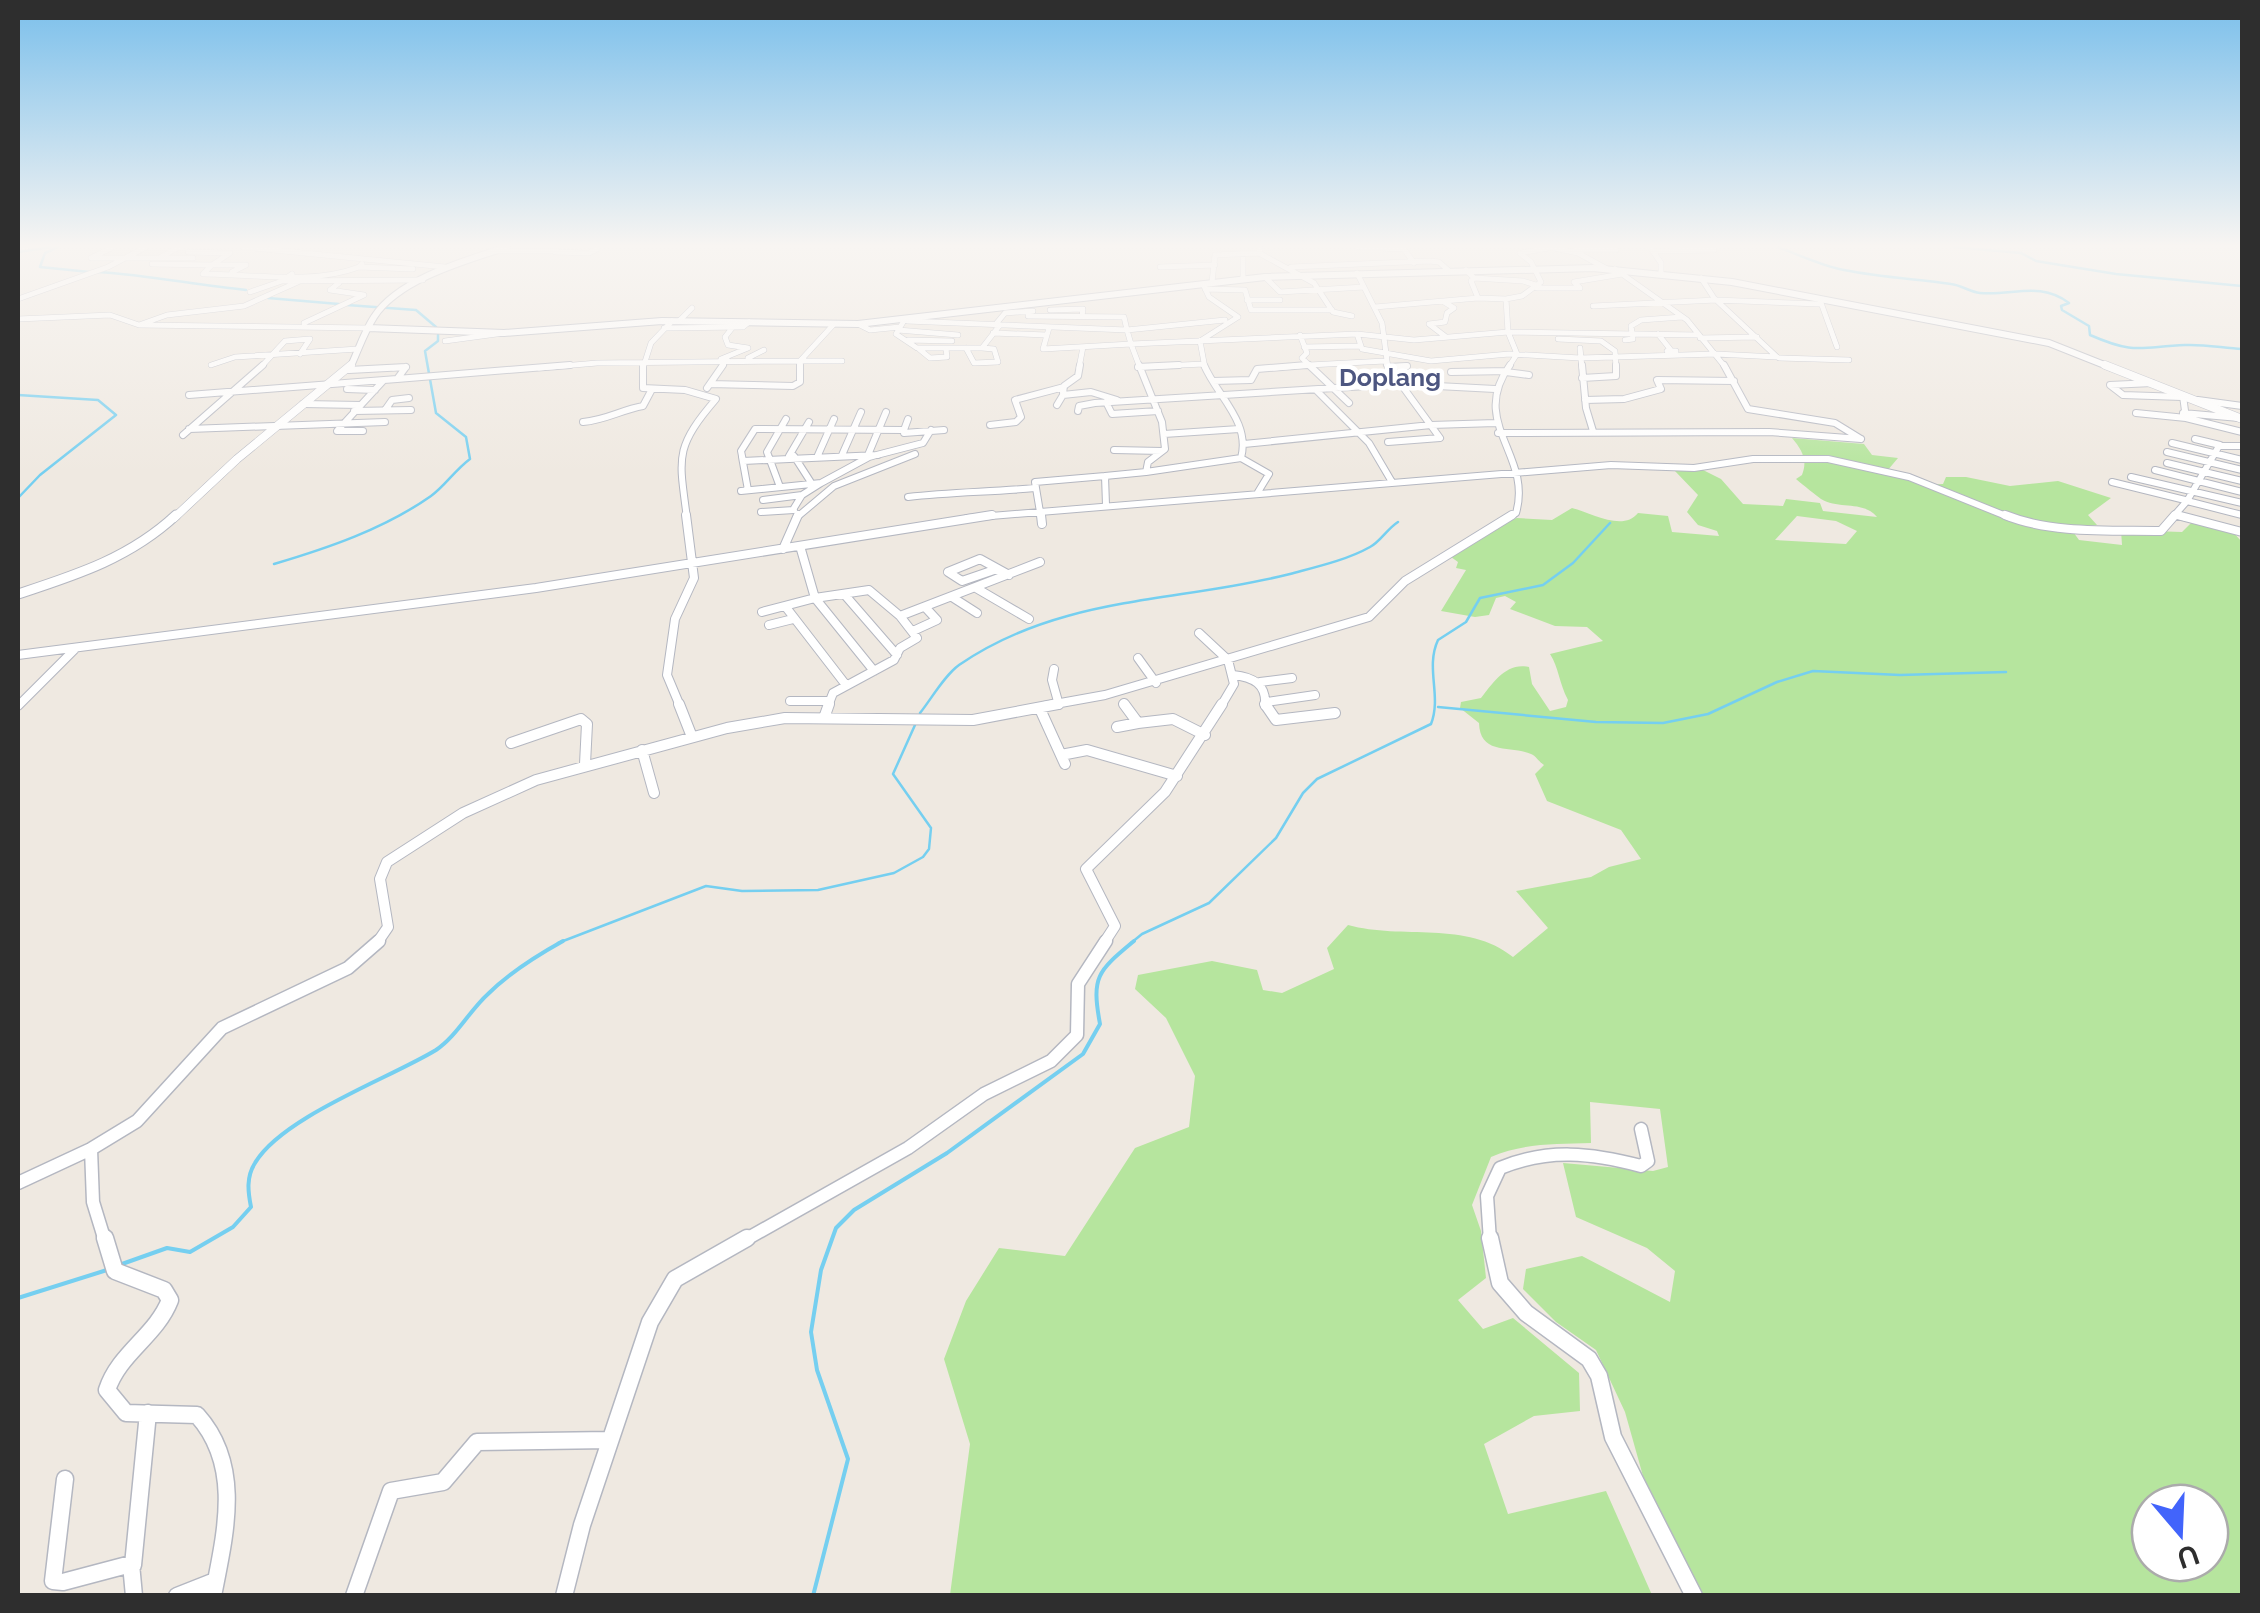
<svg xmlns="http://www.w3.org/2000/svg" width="2260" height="1613" viewBox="0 0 2260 1613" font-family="Raleway,sans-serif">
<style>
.green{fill:#b6e59e;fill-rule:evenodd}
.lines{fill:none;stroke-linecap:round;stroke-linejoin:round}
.stream-far1{stroke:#75cff0;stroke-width:2.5}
.stream{stroke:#75cff0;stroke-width:4}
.minor-far5-casing{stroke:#b4b7c1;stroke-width:6}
.minor-far4-casing{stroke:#b4b7c1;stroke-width:8}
.minor-far3-casing{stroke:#b4b7c1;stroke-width:10}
.minor-far2-casing{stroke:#b4b7c1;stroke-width:12}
.minor-far1-casing{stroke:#b4b7c1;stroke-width:15}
.minor-casing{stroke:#b4b7c1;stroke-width:19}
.tertiary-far2-casing{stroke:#b4b7c1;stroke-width:8}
.tertiary-far1-casing{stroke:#b4b7c1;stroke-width:9}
.tertiary-casing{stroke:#b4b7c1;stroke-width:11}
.minor-far5{stroke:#fff;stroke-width:5}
.minor-far4{stroke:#fff;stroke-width:6}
.minor-far3{stroke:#fff;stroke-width:8}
.minor-far2{stroke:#fff;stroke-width:10}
.minor-far1{stroke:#fff;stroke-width:12}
.minor{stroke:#fff;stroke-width:16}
.tertiary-far2{stroke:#fff;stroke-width:6}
.tertiary-far1{stroke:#fff;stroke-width:8}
.tertiary{stroke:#fff;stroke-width:9}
.labels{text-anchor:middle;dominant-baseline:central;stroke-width:9;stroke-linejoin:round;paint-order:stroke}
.far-quarter-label{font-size:25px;font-weight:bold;fill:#4d5680;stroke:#fff}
</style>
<rect width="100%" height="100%" fill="#efe9e1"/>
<path class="green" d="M1792,438L1864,444L1872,455L1898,458L1887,471L1921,485L1943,484L1946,477H1966L2010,486L2058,481L2111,498L2088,515L2097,525L2071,529L2079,540L2122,545L2121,530L2182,532L2192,522L2232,531L2242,542V1595H1703L1643,1476L1625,1412L1596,1350L1556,1322L1523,1289L1526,1269L1582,1256L1670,1302L1675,1271L1647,1248L1576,1217L1563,1163L1653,1171L1668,1167L1660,1109L1590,1102L1591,1143C1556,1144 1524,1143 1491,1157L1472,1205L1481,1231L1486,1278L1458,1300L1483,1329L1513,1318L1579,1373L1580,1411L1534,1416L1484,1444L1508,1514L1606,1491L1652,1595H950L970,1444L944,1359L966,1301L999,1248L1065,1256L1135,1148L1189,1127L1195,1076L1166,1018L1135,989L1138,975L1212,961L1257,970L1263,990L1282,993L1334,969L1327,948L1348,925C1402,940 1467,920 1513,957L1548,928L1516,891L1591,877L1609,867L1641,859L1621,830L1547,801L1535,774L1544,765C1539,762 1536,756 1531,754C1511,745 1480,756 1479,723L1460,708L1461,702L1481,698C1493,683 1506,662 1529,667L1532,684L1550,711L1566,707L1568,700C1559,683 1559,668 1550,654L1603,641L1587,627L1555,626L1510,609L1516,602L1505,596L1496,598L1489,615L1475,617L1441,611L1466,570L1456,568L1458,562L1451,557L1482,532L1517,518L1552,520L1572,508C1592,513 1623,532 1638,513L1668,516L1672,532L1719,536L1717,531L1698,525L1687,512L1698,495L1674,470H1703L1721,479L1743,504L1783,506L1786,499L1820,503L1823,511L1877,517C1863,500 1839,510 1821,499C1816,495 1804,486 1796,479L1802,475C1808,460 1802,450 1792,438ZM1797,516L1836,521L1857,531L1846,544L1775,540ZM2150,1503H2210V1563H2150Z"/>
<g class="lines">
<path class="stream-far1" d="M58,247L45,253L40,267L90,272
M1778,247C1799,255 1822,266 1844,270C1879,277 1915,279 1951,284C1961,285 1970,292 1980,293C2013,296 2040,281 2069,303L2061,306L2062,310L2089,326L2090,335C2136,355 2139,347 2185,345C2204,344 2223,348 2242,349
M1954,247L2021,253L2036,261L2116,274L2242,286
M18,252L51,247
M98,272C149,275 195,285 246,290
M268,298L339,304
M347,305L416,310L436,327
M18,395L98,400L116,415L40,475L18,498
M274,564C328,548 384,529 431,496C445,486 455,470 470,459L466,437L436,413L425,351L438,341V335
M1438,707L1596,722L1663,723L1708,714L1777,682L1813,671L1900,675L2006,672
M920,713C932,698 944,676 959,665C1061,595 1175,603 1290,574C1316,567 1347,560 1370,547C1380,542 1387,529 1398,522
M558,943L706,886L742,891L818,890L894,873L923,857L929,849L931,828L893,774L915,725
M1131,943L1142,934L1209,903L1276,838L1303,793L1317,779L1431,724C1442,696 1425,668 1438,640L1466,622L1480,598L1543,585L1573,563L1610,523"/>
<path class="stream" d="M122,1264L167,1248L190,1252L233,1227L251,1207C248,1192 246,1177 255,1163C282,1117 390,1078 436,1050C456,1037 470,1010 488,994C510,972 536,956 563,941
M18,1298L110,1269
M813,1596L848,1459L817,1370L811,1332L821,1270L836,1228L854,1210L947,1153L1083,1054L1100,1024C1091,976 1098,971 1134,941"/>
<g class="minor-far5-casing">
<path id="minor-far5" d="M18,247H26
M113,247L91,258H193
M243,247L445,267
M1358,247L1404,249L1414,263
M1650,247L1661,263V272
M1554,248L1578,253L1607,269
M1576,250H1616
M498,251H557
M1654,251L1714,250
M188,252L230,253L212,265
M555,252L589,253L597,249
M1259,253L1314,283L1333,312L1352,316
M1243,254V279
M161,257L179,247
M152,264L212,265L203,274C253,274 312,285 359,267
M362,264L359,267L413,269
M213,265H246L232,272
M1160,267L1215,265
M1291,267L1429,261L1439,262L1448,270
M1615,269L1687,320L1726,368
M1357,273L1382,323L1388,368
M292,274L282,281L423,280
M1265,277L1280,292L1364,287
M1474,278L1523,281L1539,286
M300,281L244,306L167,315L139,325L368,328
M1212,282L1215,255L1259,253L1260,248
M1203,284L1209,297L1238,317L1200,341L1205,368
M1537,288H1580L1574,282L1622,274
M1205,289L1245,290L1251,310H1332
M250,292L282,281
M1478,298L1506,299
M18,299L108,267L146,247
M1247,300H1280
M1820,300L1837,347
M1444,302L1454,308L1447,313L1445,322L1429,324L1446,337
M1593,306L1716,300L1820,304
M1375,307L1478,298L1471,281L1474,278L1466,270
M1050,310L1083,309L1082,316
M1028,316L1124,317L1127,330L1225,320
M18,319L110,315L139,325
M905,319L896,334L917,348H982L1000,325
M679,321L692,308
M907,321L1127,330L1131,344L1357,334L1362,349L1431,361L1509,354L1580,358L1716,354L1777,357L1714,298L1701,278
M304,323L364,295L330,290L339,283
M858,324L870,330L900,327
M995,325L1005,313L1033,311
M664,328L743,327L749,322
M1049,328L1043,349L1131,344L1140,368
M898,330L958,335
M993,333L1046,335
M1357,334L1414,340L1508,332L1698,335
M1658,334L1670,349L1667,351H1676
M1700,338L1757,337
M1558,339L1601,341L1615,351L1616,368
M908,340L952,341
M1625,340L1633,339L1631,326L1641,320L1682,317
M445,341L504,333
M1304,347L1360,346
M966,348L974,363L998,362L994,349L982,348
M1580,348L1582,368
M919,349L930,358L947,357L946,349
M748,358L764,350
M1779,358L1849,360
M721,359L748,348L728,345L725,337L733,327
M800,361L834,324
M800,361H842
M211,365L235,357L358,349
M1138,367L1204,364
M1388,367L1407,366
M260,368L285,341L310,339L300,354
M393,368L406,367
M539,368L597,363L800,361V368
M643,368L651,343L672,321
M721,368L727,359
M1079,368L1083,347
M1274,368L1309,365L1302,358L1307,353L1300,335
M1312,368L1309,365L1385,361
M1508,368L1517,354L1508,332L1506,299L1522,296L1541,282L1531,262L1520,253L1554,247"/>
</g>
<g class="minor-far4-casing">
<path id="minor-far4" d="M643,365V388L685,390L716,399C674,448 679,457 687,518
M1139,365L1162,422L1165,449L1148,462L1146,472L1241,458C1251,422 1217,396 1204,365
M1309,365L1349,403
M1387,365L1440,438L1388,442
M1582,365L1586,408L1593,431
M1724,365L1748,409L1835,423L1861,439
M406,367L397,379L570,365
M1138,367L1179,365
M1388,367L1407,366
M349,370L406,367
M1451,372L1508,371
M1506,372L1529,375
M1582,378L1616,376V365
M1213,381L1251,380L1257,369L1307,365
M2152,383L2110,385L2123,395L2182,397
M710,384L793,386L800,382V365
M707,388L723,365
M347,389L375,390
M1316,390L1369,443L1392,482
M1063,393L1064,386L1078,376L1080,365
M189,395L397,379
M1585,400L1624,399L1661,389L1657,380L1734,381
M2198,400L2242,406
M1106,402L1112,414L1158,411
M303,404L360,405
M1057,405L1063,395L1091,392L1117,400
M385,410L392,400L409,398
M354,411L411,410
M1078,411L1079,406L1095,403L1399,384L1495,389
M2136,413L2186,418L2183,396
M2183,413L2239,418
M2186,418L2242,432
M583,422C606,420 621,410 643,406L651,391
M990,425L1016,422L1021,417L1015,400L1064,387
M189,429L385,422
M363,431H337L383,381
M904,433L944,430
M1498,433L1769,432L1861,439
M1164,434L1239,429
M183,435L263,365
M2195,439L2220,445
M2172,443L2242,460
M1244,444L1431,425L1496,423
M1114,450L1162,451
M2167,452L2242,470
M818,455L834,419
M842,455L861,412
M868,455L886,412
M878,455L743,461L741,451L755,429L904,430L908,419
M789,456L809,422
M794,456L812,484
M742,457L748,490
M1241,458L1269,474L1258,492
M2167,463L2242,481
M2155,470L2242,492
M2131,477L2242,503
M2112,482L2185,500
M821,483L869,457L923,443L931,430
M780,487L767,452L786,419
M741,491L821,483L802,495
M908,497C951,492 992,492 1035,488
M763,500L802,495L794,508
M2187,501L2242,515
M1106,505L1105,476L1146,472
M761,512L794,510
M2176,515L2187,518
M796,518L834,486L915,454
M967,518L1611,465L1694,468L1753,459H1828L1909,477L2011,518
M1041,518L1035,482L1105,476
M1508,518L1516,513C1533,455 1468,423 1510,365
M2172,518L2187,501L2219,446H2242"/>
</g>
<g class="minor-far3-casing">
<path id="minor-far3" d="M1041,515L1042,524
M2005,515C2052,534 2111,530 2161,531L2175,515
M2177,515L2242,532
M800,546L815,598L874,671
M783,549L798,515
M997,569L962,581L948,572L980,559L1009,575
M976,588L1029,619
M844,594L897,655
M952,597L977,613
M785,606L846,685
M762,612L815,598L869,590L900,616
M769,625L793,619
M913,631L937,620L925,607
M1199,633L1228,660L1234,684L1221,706
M18,655L536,588L992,515
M1138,658L1156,683
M1054,669L1052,680L1059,705
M1233,675C1253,677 1267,684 1265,706
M1260,682L1292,678
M790,701H829
M1267,702L1315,695
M18,706L75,649
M680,706L667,675L675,619L694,578L686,515
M828,706L833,693L894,660L900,648L917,638L900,616L1040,562
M1044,706L1105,695L1369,617L1405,581L1512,515"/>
</g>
<g class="minor-far2-casing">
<path id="minor-far2" d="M679,704L692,737
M1124,704L1138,723L1173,719L1205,735
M1265,704L1276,720L1335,713
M1040,709L1065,764
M824,718L829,704
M1117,727L1138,723
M511,743L581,719L587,724L585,764
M642,750L654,793
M1061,755L1087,750L1177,776
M377,943L388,927L380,879L387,862L463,813L536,780L727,728L785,718L973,720L1058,704
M1104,943L1115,926L1086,869L1165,792L1222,704"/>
</g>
<g class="minor-far1-casing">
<path id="minor-far1" d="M91,1149L93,1202L105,1241
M18,1183L91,1149L137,1121L222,1028L348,968L379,941
M743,1241L908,1148L984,1094L1051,1061L1077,1035L1078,984L1106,941
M1490,1241L1487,1196L1500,1168C1548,1148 1592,1153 1641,1166L1648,1161L1641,1129"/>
</g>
<g class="minor-casing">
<path id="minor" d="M105,1238L115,1271L164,1290L170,1300C156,1336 119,1353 107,1390L126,1413L197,1415C243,1466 225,1534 213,1596
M1490,1238L1500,1283L1526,1313L1589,1359L1599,1376L1613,1437L1694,1596
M65,1479L53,1581L63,1582L131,1564L134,1596
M133,1565L148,1413
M177,1596L215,1581
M354,1596L391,1491L443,1482L477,1442L609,1440
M564,1596L582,1525L650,1322L675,1279L747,1238"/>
</g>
<g class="tertiary-far2-casing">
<path id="tertiary-far2" d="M368,328L504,333L662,321L858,324L1265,277L1593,268L1732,282L2049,343L2112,368
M350,368C358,351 364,332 374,317C398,279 467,260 507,247"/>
</g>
<g class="tertiary-far1-casing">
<path id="tertiary-far1" d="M2105,365L2242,419
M174,518L237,459L351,365"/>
</g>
<g class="tertiary-casing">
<path id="tertiary" d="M18,594C76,575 130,558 176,515"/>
</g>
<use href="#minor-far5" class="minor-far5"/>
<use href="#minor-far4" class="minor-far4"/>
<use href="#minor-far3" class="minor-far3"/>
<use href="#minor-far2" class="minor-far2"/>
<use href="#minor-far1" class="minor-far1"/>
<use href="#minor" class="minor"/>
<use href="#tertiary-far2" class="tertiary-far2"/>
<use href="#tertiary-far1" class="tertiary-far1"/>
<use href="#tertiary" class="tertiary"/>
</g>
<linearGradient id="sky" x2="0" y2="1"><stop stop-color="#7abfeb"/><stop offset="0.52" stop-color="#f8f5f2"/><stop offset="1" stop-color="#f8f5f2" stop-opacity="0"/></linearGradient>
<rect width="2260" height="473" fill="url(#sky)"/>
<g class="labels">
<g class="far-quarter-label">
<text x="1390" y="377">Doplang</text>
</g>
</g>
<rect width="2260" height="1613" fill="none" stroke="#2e2e2e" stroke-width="40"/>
<g transform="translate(2180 1533) rotate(161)"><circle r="48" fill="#ffffff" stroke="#ababab" stroke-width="2.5"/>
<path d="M0-8L18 38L0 25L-18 38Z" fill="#4264fb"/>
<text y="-15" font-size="28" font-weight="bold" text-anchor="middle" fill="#2e2e2e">U</text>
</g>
</svg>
